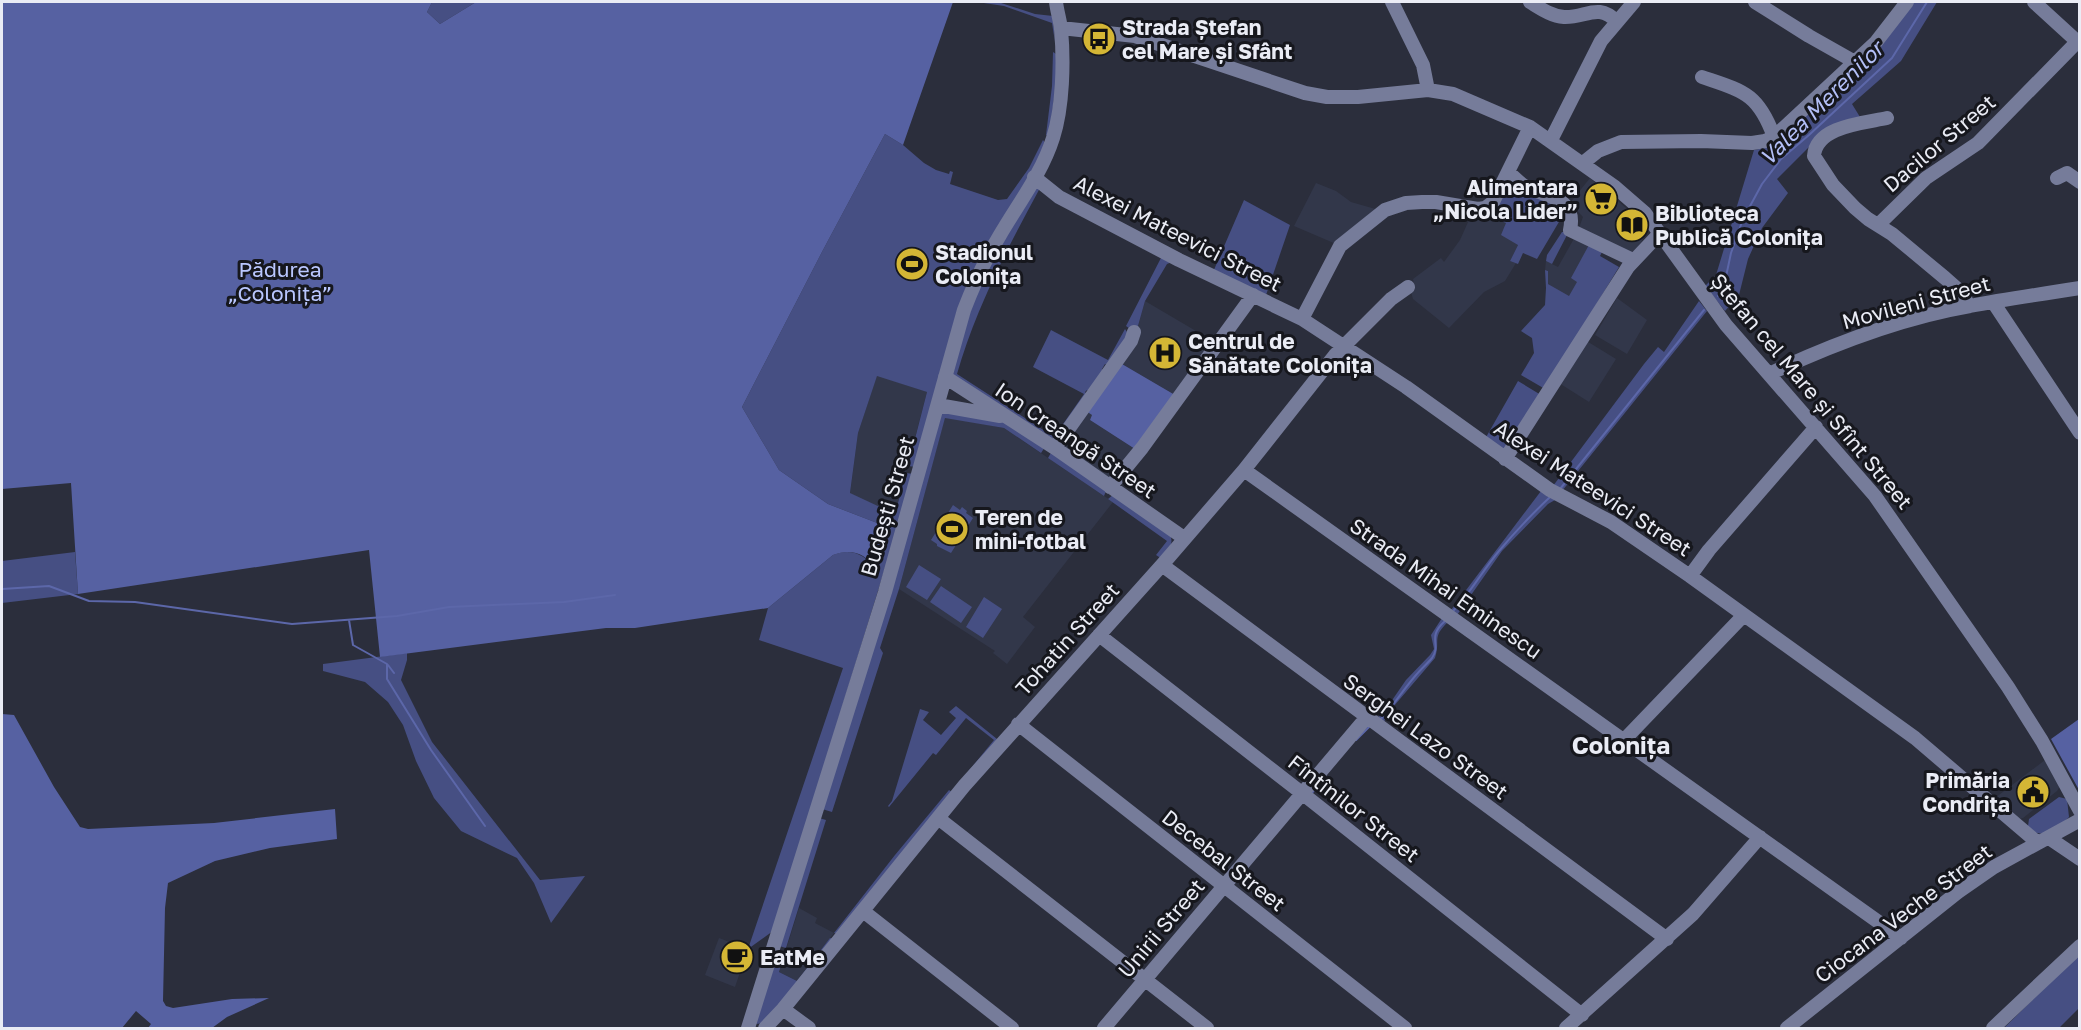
<svg xmlns="http://www.w3.org/2000/svg" width="2081" height="1030" viewBox="0 0 2081 1030" font-family="'Golos Text',sans-serif">
<style>
.built{fill:#32374a}
.green{fill:#464f83}
.forest{fill:#5661a2}
.lines{fill:none;stroke-linecap:round;stroke-linejoin:round}
.stream{stroke:#5c67a9;stroke-width:2}
.minor{stroke:#767c9a;stroke-width:14}
.labels{text-anchor:middle;dominant-baseline:central;stroke-width:6;stroke-linejoin:round;paint-order:stroke}
.poi-label{font-size:21px;font-weight:bold;fill:#eaecf5;stroke:#16171d;text-anchor:start}
.street-label{font-size:21px;fill:#eaecf5;stroke:#16171d}
.park-label{font-size:21px;fill:#bac7ff;stroke:#16171d}
.water-label{font-size:22px;font-style:italic;fill:#b3bff7;stroke:#16171d}
.quarter-label{font-size:24px;font-weight:bold;fill:#eaecf5;stroke:#16171d}
</style>
<rect width="100%" height="100%" fill="#2b2e3c"/>
<path class="built" d="M1590,178L1649,227L1634,256L1579,228L1583,217L1570,203Z
M1316,183L1336,191L1351,202L1379,210L1336,244L1294,226Z
M1473,211L1507,223L1518,245L1510,261L1516,263L1505,281L1484,292L1449,328L1413,299L1411,292L1413,291L1414,284L1413,279L1441,258L1444,262L1460,240Z
M1576,235L1603,250L1574,301L1548,284V271L1545,270L1546,261L1558,267Z
M1617,298L1647,320L1627,354L1595,335Z
M1145,301L1213,341L1175,395L1122,364L1136,333Z
M1585,340L1616,359L1589,402L1559,383Z
M877,375L927,392L895,514L850,494L858,433Z
M1086,411L1093,415L1090,420L1135,449L1111,482L1065,450L1064,445Z
M945,417L1004,428L1113,502L1023,617L1035,627L1007,664L993,653L995,651L899,589Z
M2045,760L2060,786L2057,791L2023,818L2018,819L1995,798Z
M799,908L817,918L815,923L834,933L797,981L779,972Z
M719,938L748,949L735,987L705,975Z"/>
<path class="green" d="M432,2H476L440,24L427,12Z
M977,2H998L1035,14L1053,16L1055,42L1052,23L1004,6Z
M1911,2H1937L1901,61L1852,104L1860,117L1820,136L1777,179L1788,193L1762,228L1748,259L1739,295L1725,311L1705,286L1716,275L1754,150L1765,148L1778,138Z
M1053,52L1056,54V84L1049,136L1046,135L1052,86Z
M885,134L903,145L924,163L936,170L949,174L950,171L953,172L950,184L998,200L1007,199L1029,168L1043,140L1046,144L1033,171L979,261L916,467L908,466L927,392L877,376L858,433L850,493L895,514L906,473L914,474L773,931L748,949L843,668L759,640L768,608L833,555C851,548 864,554 875,568L885,526L828,504L779,470L742,407L823,250Z
M1509,180L1566,210L1537,259L1523,253L1518,264L1510,261L1518,245L1501,235L1506,223L1480,213Z
M1036,184L1040,188C1008,247 976,308 957,374L1054,437L1084,394L1033,367L1051,330L1108,360L1125,329L1129,335L1109,366L1105,364L1102,369L1104,371L1091,392L1087,390L1085,392L1088,396L1054,439L950,373L979,285Z
M1244,200L1290,225L1265,298L1213,272Z
M1562,232H1565L1567,235L1552,264L1546,261L1547,255Z
M1590,243L1603,250L1600,256L1619,267L1545,389L1521,375L1534,353L1532,338L1521,331L1545,305L1546,288L1545,270L1548,271V284L1569,296L1577,282L1571,278Z
M1162,256L1172,262L1167,264L1145,301L1136,333L1126,326Z
M1699,301L1707,311L1562,491L1553,486L1644,364L1658,347L1664,352Z
M1518,381L1541,395L1503,451L1485,439Z
M942,412L1008,422L1045,447L1041,453L1004,428L945,418L899,589L880,648L883,653L832,812L822,809Z
M1052,451L1106,491L1104,496L1048,458Z
M1541,491L1555,500L1548,504L1502,551L1457,615L1451,610Z
M1114,494L1169,532C1175,544 1169,549 1162,559L1156,555L1167,541L1108,499Z
M953,505L960,510L962,507L967,511L966,513L973,518L951,553L937,546V544L931,540Z
M75,552L78,594L2,603V561Z
M919,565L941,579L927,600L906,587Z
M941,586L972,607L961,623L930,602Z
M984,597L1002,609L983,638L966,627Z
M1442,618L1448,622C1431,638 1441,640 1435,658L1388,713L1384,722L1377,718L1384,712L1406,680L1430,655L1434,649L1431,635Z
M407,653V660L401,680L432,742L540,880L585,876L551,923L534,883L517,858L461,831L434,798L416,761L403,725L388,702L365,682L323,671V664Z
M956,706L997,739L996,742L963,778L994,740L966,718L936,755L933,753L889,807L888,806L892,801L920,709L929,712L923,720L941,735L956,718L949,712Z
M949,790L953,793L838,934L834,933L895,855Z
M2059,797L2067,799L2069,817C2063,824 2046,836 2037,833C2034,832 2030,828 2028,826L2029,819Z
M819,818L826,820L786,948L779,946Z
M830,938L834,939L764,1023L756,1024L777,951L785,953L779,972L797,981Z
M2079,954V1008L2059,1028H2004Z"/>
<path class="forest" d="M2,2H432L427,12L440,24L476,2H953L903,145L885,134L823,250L742,407L779,470L828,504L885,526L875,568C865,553 851,548 833,555L768,608L635,628H606L380,657L369,550L78,594L71,483L2,489Z
M1122,364L1175,395L1135,449L1090,420L1092,415L1086,411Z
M2,714L14,715L54,787L80,827L88,829L214,823L335,809L337,839L270,848L215,861L168,883L165,908L163,1001L166,1006L173,1008L232,999L269,998L227,1017L212,1028H148L151,1024L136,1011L122,1028H2Z
M2079,719V790L2051,739Z"/>
<g class="lines">
<path class="stream" d="M1718,296L1724,286L1731,253L1743,219L1762,184L1781,159L1809,135L1892,58L1927,2
M1560,489L1704,310
M2,589L49,586L89,601L135,602L292,624L397,616L449,607L564,602L615,595
M1454,610C1471,592 1483,570 1499,551C1515,532 1532,514 1550,497
M349,620L353,645L387,664V679L431,750L485,826
M388,665L394,673
M1380,720C1393,706 1403,690 1416,675C1421,669 1427,664 1432,658C1442,644 1426,638 1445,621
M1356,740L1369,727
M1312,793L1320,783"/>
<path class="minor" d="M1392,2L1423,65L1428,90
M1530,2C1540,8 1551,16 1564,17C1586,18 1598,2 1617,22
M1755,2L1809,36L1855,62
M2034,2L2080,44
M1061,28L1135,36L1305,93L1327,97H1358L1428,90L1453,94L1530,127L1615,187L1645,213L1726,325L1875,496L2008,687L2042,741L2080,811
M1702,77C1743,91 1758,93 1774,137
M1887,118C1864,123 1816,126 1814,156L1833,185L1855,208L1868,219L1892,234L1945,278L1962,293L1969,306
M1551,140L1601,41L1634,2
M1583,163L1598,151L1621,142L1701,141L1752,143L1765,141L1774,137L1876,42L1907,2
M1508,172C1514,177 1519,183 1526,187C1548,197 1577,198 1570,230L1633,260
M1034,177L1059,197L1179,260L1302,319L1406,387L1550,490L1611,522L1690,576L1915,738L2038,843
M2057,178L2067,173L2080,182
M1878,225L1926,178L1978,143L2077,42
M1993,302L2080,433
M1302,319L1340,246L1385,210L1406,203L1422,202H1436L1478,209L1485,208L1493,202L1530,127
M1769,374C1833,344 1900,318 1970,306C2006,299 2043,294 2080,288
M945,377L1055,448L1184,538
M938,405L1000,416
M1055,448L1131,341L1134,332
M1505,459L1628,267L1660,233
M1244,470L1901,938
M1110,487L1142,448L1253,295
M1162,565L1667,939
M1690,576L1709,550L1816,427
M1099,635L1303,794L1582,1015
M1018,724L1405,1028
M1624,740L1744,615
M938,818L1207,1028
M2049,838L2080,859
M863,911L1012,1028
M783,1009L809,1028
M748,1028L885,592L964,310C974,284 986,258 1000,235C1018,204 1042,173 1053,138C1063,107 1064,61 1061,29C1060,20 1057,11 1056,2
M765,1028L783,1009L964,786L1162,565L1244,470L1335,355L1391,299L1408,287
M1104,1028L1366,718
M1566,1028L1693,914L1760,837
M1787,1028L1958,892L1994,867L2080,820
M1993,1028L2080,946"/>
</g>
<defs>
<g id="bus-disc" transform="scale(1.725)"><circle r="9.5" fill="#d4b635" stroke="#16171d"/><path d="M-5-6H5V4H4V6H2V4H-2V6H-4V4H-5ZM-3.5-4V0h7V-4ZM-3.5 1.2v1.5H-2V1.2ZM2 1.2v1.5H3.5V1.2Z" fill="#111"/></g>
<g id="supermarket-disc" transform="scale(1.725)"><circle r="9.5" fill="#d4b635" stroke="#16171d"/><path d="M-6-5.5h2.5l.6 2H6L4.5 2H-2.5L-4.4-4H-6ZM-1.5 3.2a1.3 1.3 0 1 0 .1 0ZM3 3.2a1.3 1.3 0 1 0 .1 0Z" fill="#111"/></g>
<g id="library-disc" transform="scale(1.725)"><circle r="9.5" fill="#d4b635" stroke="#16171d"/><path d="M-6-4Q-3-5.5-.7-3.5V5Q-3 3-6 4ZM6-4Q3-5.5 .7-3.5V5Q3 3 6 4Z" fill="#111"/></g>
<g id="stadium-disc" transform="scale(1.725)"><circle r="9.5" fill="#d4b635" stroke="#16171d"/><path d="M0-5a6.5 5 0 1 0 0 10a6.5 5 0 1 0 0-10ZM-3.5-1.8h7v3.6h-7Z" fill="#111"/></g>
<g id="hospital-disc" transform="scale(1.725)"><circle r="9.5" fill="#d4b635" stroke="#16171d"/><path d="M-5-5h3v3.5h4V-5h3V5h-3V1.5h-4V5h-3Z" fill="#111"/></g>
<g id="civic-disc" transform="scale(1.725)"><circle r="9.5" fill="#d4b635" stroke="#16171d"/><path d="M-.6-6.5H3V-4.5H.6V-3L4-1V1h2V6H-6V1h2V-1L-.6-3ZM-1.2 2.5V6h2.4V2.5Z" fill="#111"/></g>
<g id="cafe-disc" transform="scale(1.725)"><circle r="9.5" fill="#d4b635" stroke="#16171d"/><path d="M-5.5-4.5H6V0H3Q3 3.5 0 3.5H-2.5Q-5.5 3.5-5.5 0ZM3-3.2v2h1.7v-2ZM-6 4.5H4V6H-6Z" fill="#111"/></g>
</defs>
<g fill-rule="evenodd">
<use href="#bus-disc" x="1099" y="39"/>
<use href="#supermarket-disc" x="1601" y="199"/>
<use href="#library-disc" x="1632" y="225"/>
<use href="#stadium-disc" x="912" y="264"/>
<use href="#hospital-disc" x="1165" y="353"/>
<use href="#stadium-disc" x="952" y="529"/>
<use href="#civic-disc" x="2033" y="792"/>
<use href="#cafe-disc" x="737" y="957"/>
</g>
<g class="labels">
<g class="poi-label">
<text x="1122" y="27">Strada Ștefan<tspan x="1122" dy="24">cel Mare și Sfânt</tspan></text>
<text x="1578" y="187" text-anchor="end">Alimentara<tspan x="1578" dy="24">„Nicola Lider”</tspan></text>
<text x="1655" y="213">Biblioteca<tspan x="1655" dy="24">Publică Colonița</tspan></text>
<text x="935" y="252">Stadionul<tspan x="935" dy="24">Colonița</tspan></text>
<text x="1188" y="341">Centrul de<tspan x="1188" dy="24">Sănătate Colonița</tspan></text>
<text x="975" y="517">Teren de<tspan x="975" dy="24">mini-fotbal</tspan></text>
<text x="2010" y="780" text-anchor="end">Primăria<tspan x="2010" dy="24">Condrița</tspan></text>
<text x="760" y="957">EatMe</text>
</g>
<g class="street-label">
<text transform="translate(1939 143) rotate(-40)">Dacilor Street</text>
<text transform="translate(1178 233) rotate(27)">Alexei Mateevici Street</text>
<text transform="translate(1916 302) rotate(-15)">Movileni Street</text>
<text transform="translate(1812 391) rotate(50)">Ștefan cel Mare și Sfînt Street</text>
<text transform="translate(1076 440) rotate(34)">Ion Creangă Street</text>
<text transform="translate(1593 488) rotate(33)">Alexei Mateevici Street</text>
<text transform="translate(887 506) rotate(-74)">Budești Street</text>
<text transform="translate(1446 588) rotate(35)">Strada Mihai Eminescu</text>
<text transform="translate(1067 639) rotate(-48)">Tohatin Street</text>
<text transform="translate(1426 736) rotate(36)">Serghei Lazo Street</text>
<text transform="translate(1354 808) rotate(38)">Fîntînilor Street</text>
<text transform="translate(1224 860) rotate(38)">Decebal Street</text>
<text transform="translate(1903 913) rotate(-37)">Ciocana Veche Street</text>
<text transform="translate(1161 928) rotate(-50)">Unirii Street</text>
</g>
<g class="park-label">
<text x="280" y="269">Pădurea<tspan x="280" dy="24">„Colonița”</tspan></text>
</g>
<g class="water-label">
<text transform="translate(1821 103) rotate(-45)">Valea Merenilor</text>
</g>
<g class="quarter-label">
<text x="1621" y="744">Colonița</text>
</g>
</g>
<rect width="2081" height="1030" fill="none" stroke="#eaecf5" stroke-width="6"/>
</svg>
